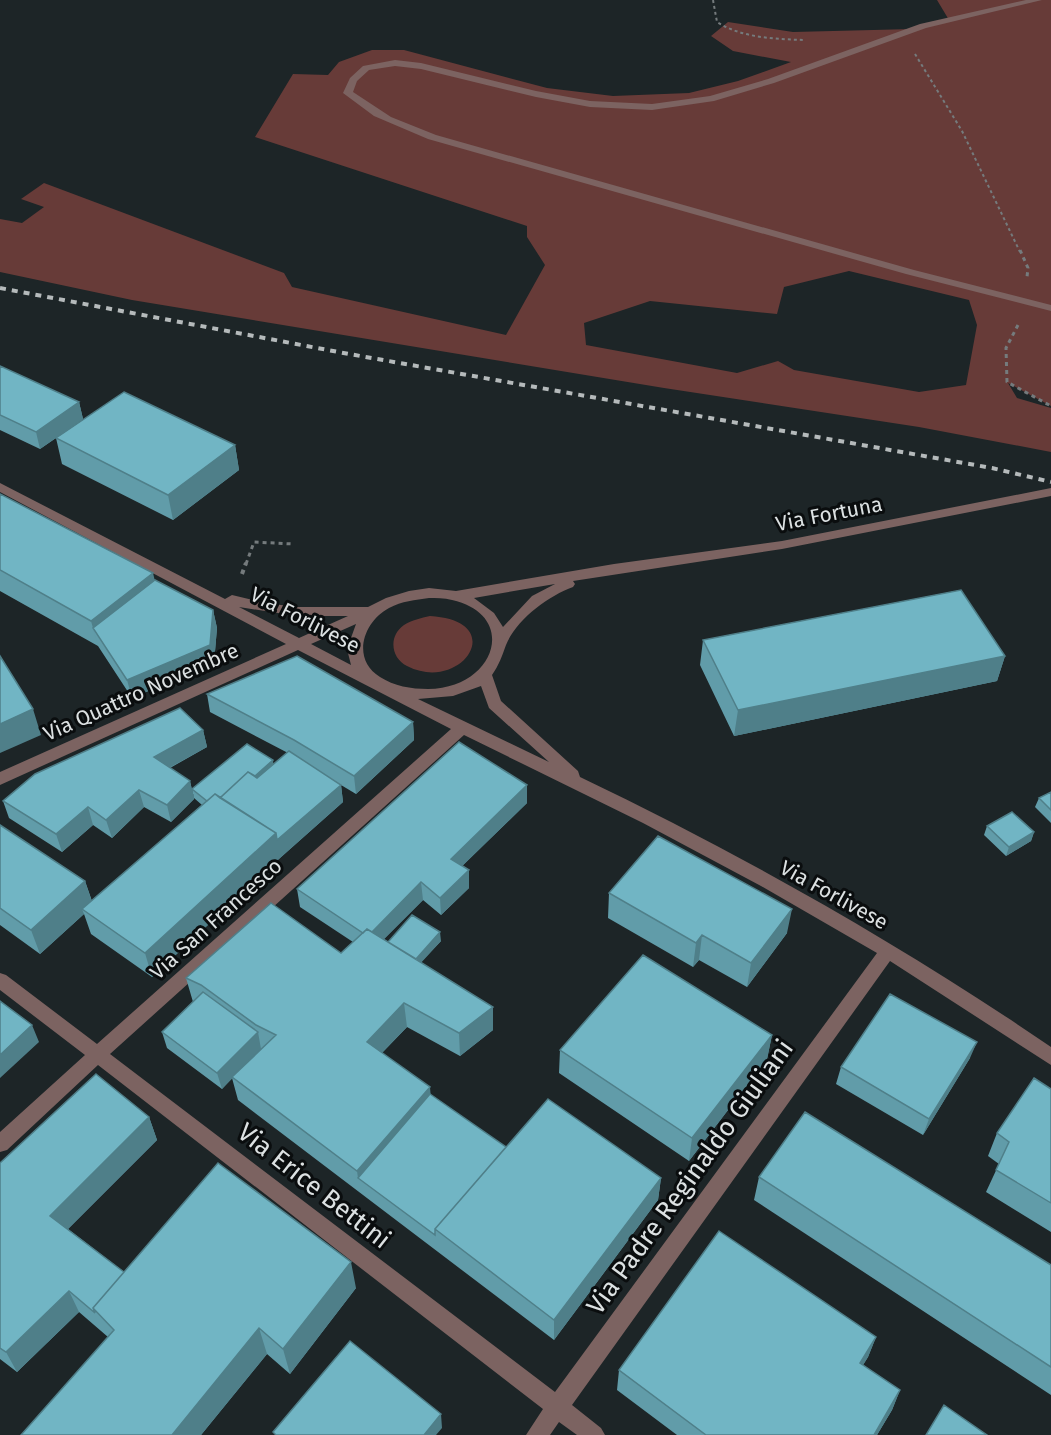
<svg xmlns="http://www.w3.org/2000/svg" width="1051" height="1435" viewBox="0 0 1051 1435" font-family="'Fira Sans',sans-serif">
<style>
.green{fill:#673b38;fill-rule:evenodd}
.lines{fill:none;stroke-linecap:round;stroke-linejoin:round}
.path-far2{stroke:#757b7d;stroke-width:2;stroke-dasharray:3 3;stroke-linecap:butt}
.path-far1{stroke:#757b7d;stroke-width:3;stroke-dasharray:4 4;stroke-linecap:butt}
.path{stroke:#757b7d;stroke-width:4;stroke-dasharray:4.5 4.5;stroke-linecap:butt}
.minor{fill:#7c6361;fill-rule:evenodd}
.rail{stroke:#b5babb;stroke-width:4;stroke-dasharray:6 6;stroke-linecap:butt}
.wall{fill:#619ca9}
.shaded-wall{fill:#4f7f89}
.building{fill:#71b5c4;stroke:#4f7f89;stroke-width:1.5}
.labels{text-anchor:middle;dominant-baseline:central;stroke-width:6;stroke-linejoin:round;paint-order:stroke}
.street-label{font-size:21px;fill:#dce1e2;stroke:#0a0d0e}
.near-street-label{font-size:26px;fill:#dce1e2;stroke:#0a0d0e}
</style>
<rect width="100%" height="100%" fill="#1d2527"/>
<path class="green" d="M937,0H1051V406L1008,383L1017,398L1051,408V452L919,427L664,388L132,300L0,272V219L22,223L44,207L21,199L44,183L284,273L292,287L506,335L545,265L527,237V226L255,137L293,74L328,75L339,62L372,50H404L547,88L613,96L689,93L738,81L791,62L733,51L711,36L728,22L793,32L913,29L949,20ZM849,271L969,300L977,325L966,385L919,392L794,370L778,361L737,373L586,345L584,323L650,301L777,314L784,287Z
M430,616C511,621 461,694 407,666C391,658 388,636 404,625C412,620 421,618 430,616Z"/>
<g class="lines">
<path class="path-far2" d="M713,0L717,22C742,38 775,39 804,40
M915,54L962,131L1020,252"/>
<path class="path-far1" d="M1020,250L1028,268L1027,277
M1018,325L1006,348L1007,382L1051,406
M246,564L254,542L294,544"/>
<path class="path" d="M242,574L246,563"/>
<path class="minor" d="M1026,0H1042L926,28L774,83L714,101L652,110L590,107L536,97L421,69L395,66L369,70L357,81L353,92L391,117L436,135L914,270L1051,305V311L906,274L428,139L374,116L343,93L350,78L363,66L395,60L421,63L536,91L590,101L652,104L710,96L768,79L920,24Z
M0,483L225,599L232,595L265,603L297,607H368L386,598L409,591L429,588L456,591L614,564L782,541L1051,488V496L782,549L573,581L575,584L573,587C548,596 516,620 506,645C502,656 499,665 492,675L501,701L578,771L580,777C743,855 902,945 1051,1047V1065L890,961L572,1405L601,1428L605,1435H577L559,1422L550,1435H526L543,1409L98,1065L7,1150L0,1152V1132L85,1055L0,990V973L6,975L97,1044L451,729L298,650L0,785V772L286,644L0,492ZM555,584L532,596L503,627L494,613L474,598ZM429,598C436,598 444,598 452,600C519,615 496,688 428,689C411,689 394,686 380,677C351,659 363,622 389,608C402,601 415,600 429,598ZM239,607L297,616H348L299,638ZM356,624L347,649L351,665L311,644ZM481,686L489,708L549,762L418,699L453,696ZM464,735L643,823L761,886L877,953L555,1392L110,1054Z"/>
<path class="rail" d="M0,288L349,354L992,468L1051,482"/>
</g>
<path class="wall" d="M0,366L79,402L83,419L58,437L235,445L239,470L173,520L62,464L56,438L40,449L0,430Z
M0,494L155,580L213,610L217,628L214,663L132,698L98,646L0,591Z
M703,640L1005,656L997,681L734,736L700,665Z
M207,694L413,722L414,740L356,794L341,785L343,802L280,858L152,977L91,934L84,914L40,954L0,925V825L85,881L92,901L202,805L194,798L192,789L273,764L288,753L210,712Z
M203,730L207,747L170,768L190,781L194,799L171,822L144,807L112,838L93,825L62,852L9,818L3,801Z
M527,785V803L462,866L469,870V888L441,915L423,900L384,939L388,942L441,941L421,962L493,1030L460,1056L407,1027L382,1053L430,1094L506,1147L661,1178L658,1200L554,1340L238,1100L232,1078L222,1089L167,1048L162,1032L193,1002L186,978L341,953L353,942L300,907L297,889Z
M1051,792V823L1035,807L1039,798Z
M987,826L1034,832L1031,841L1006,856L984,835Z
M609,893L787,933L747,987L699,960L693,967L608,918Z
M772,1035L767,1059L689,1161L559,1073L560,1050Z
M970,1058L923,1135L836,1084L841,1067Z
M1051,1089V1232L986,1192L999,1164L988,1156L997,1133Z
M149,1117L157,1140L68,1229L124,1272L356,1288L290,1374L267,1354L201,1435H21L108,1337L79,1312L17,1372L0,1359V1163Z
M759,1177L1051,1265V1395L754,1200Z
M876,1337L868,1357L863,1365L900,1390L892,1410L877,1435H677L617,1390L619,1370Z"/>
<path class="shaded-wall" d="M79,402L83,419L40,449L36,432Z
M235,445L239,470L173,520L168,495Z
M153,573L159,598L93,628L98,646L91,621Z
M213,610L217,628L214,663L132,698L127,680Z
M1005,656L997,681L734,736L738,710Z
M33,709L41,735L0,753V724Z
M413,722L414,740L356,794L354,776Z
M203,730L207,747L158,774L154,757Z
M273,760L274,770L223,806Z
M190,781L194,799L171,822L167,805Z
M341,785L343,802L280,858L152,977L145,953L276,833Z
M527,785V803L452,876L451,859Z
M139,790L144,807L112,838L106,820Z
M88,807L93,825L62,852L56,834Z
M1034,832L1031,841L1006,856L1009,847Z
M469,870V888L441,915L440,898Z
M85,881L93,905L82,909L84,914L40,954L31,930Z
M421,882L423,900L370,953L368,936Z
M792,909L787,933L747,987L751,963Z
M440,932L441,941L408,977L407,968Z
M702,935L699,960L693,967L696,943Z
M404,1003L407,1027L370,1065L367,1042Z
M493,1007V1030L460,1056L459,1033Z
M32,1025L39,1042L0,1078V1055Z
M258,1032L261,1049L222,1089L217,1073Z
M772,1035L767,1059L689,1161L692,1138Z
M977,1042L970,1058L923,1135L929,1119Z
M430,1087L432,1111L358,1178L357,1171Z
M149,1117L157,1140L60,1237L50,1216Z
M661,1178L658,1200L554,1340V1320Z
M351,1262L356,1288L290,1374L283,1349Z
M69,1291L79,1312L17,1372L6,1352Z
M259,1328L267,1354L201,1435H172Z
M876,1337L868,1357L852,1383L860,1363Z
M900,1390L892,1410L877,1435H874Z
M441,1414L442,1428L436,1435H424Z"/>
<path class="building" d="M0,366L79,402L36,432L0,415Z
M124,392L235,445L168,495L56,438Z
M0,494L153,573L91,621L0,570Z
M155,580L213,610L210,645L127,680L93,628Z
M961,590L1005,656L738,710L703,640Z
M0,656L33,709L0,724Z
M297,656L413,722L354,776L294,740L207,694Z
M180,708L203,730L154,757L190,781L167,805L139,790L106,820L88,807L56,834L3,801L35,774Z
M459,742L527,785L451,859L469,870L440,898L421,882L372,932L367,929L363,933L297,889Z
M247,744L273,760L255,776L248,772L220,798L215,794L207,801L192,789Z
M289,751L341,785L277,840L276,833L220,798L248,772L257,778Z
M1051,792V810L1039,798Z
M215,794L276,833L145,953L82,909Z
M1012,812L1034,832L1009,847L987,826Z
M0,825L85,881L31,930L0,908Z
M658,836L792,909L751,963L702,935L696,943L609,893Z
M271,903L341,953L367,929L493,1007L459,1033L404,1003L367,1042L430,1087L357,1171L232,1077L276,1035L256,1025L201,985L186,978Z
M412,915L440,932L416,959L388,942Z
M643,955L772,1035L692,1138L560,1050Z
M203,992L258,1032L217,1073L162,1032Z
M890,994L977,1042L929,1119L841,1067Z
M0,1001L32,1025L0,1055Z
M96,1074L149,1117L50,1216L124,1272L93,1308L95,1313L69,1291L6,1352L0,1348V1163Z
M1034,1078L1051,1089V1203L996,1170L1009,1142L997,1133Z
M430,1094L506,1147L435,1229V1235L358,1178Z
M548,1099L661,1178L554,1320L435,1229Z
M805,1112L1051,1265V1367L759,1177Z
M218,1163L351,1262L283,1349L259,1328L172,1435H21L114,1330L93,1308Z
M719,1231L876,1337L860,1363L900,1390L874,1435H706L619,1370Z
M350,1341L441,1414L424,1435H276L273,1432Z
M944,1405L987,1435H926Z"/>
<g class="labels">
<g class="street-label">
<text transform="translate(829 514) rotate(-11)">Via Fortuna</text>
<text transform="translate(305 620) rotate(27)">Via Forlivese</text>
<text transform="translate(141 692) rotate(-24)">Via Quattro Novembre</text>
<text transform="translate(834 895) rotate(29)">Via Forlivese</text>
<text transform="translate(216 919) rotate(-42)">Via San Francesco</text>
</g>
<g class="near-street-label">
<text transform="translate(690 1177) rotate(-54)">Via Padre Reginaldo Giuliani</text>
<text transform="translate(314 1186) rotate(38)">Via Erice Bettini</text>
</g>
</g>
</svg>
